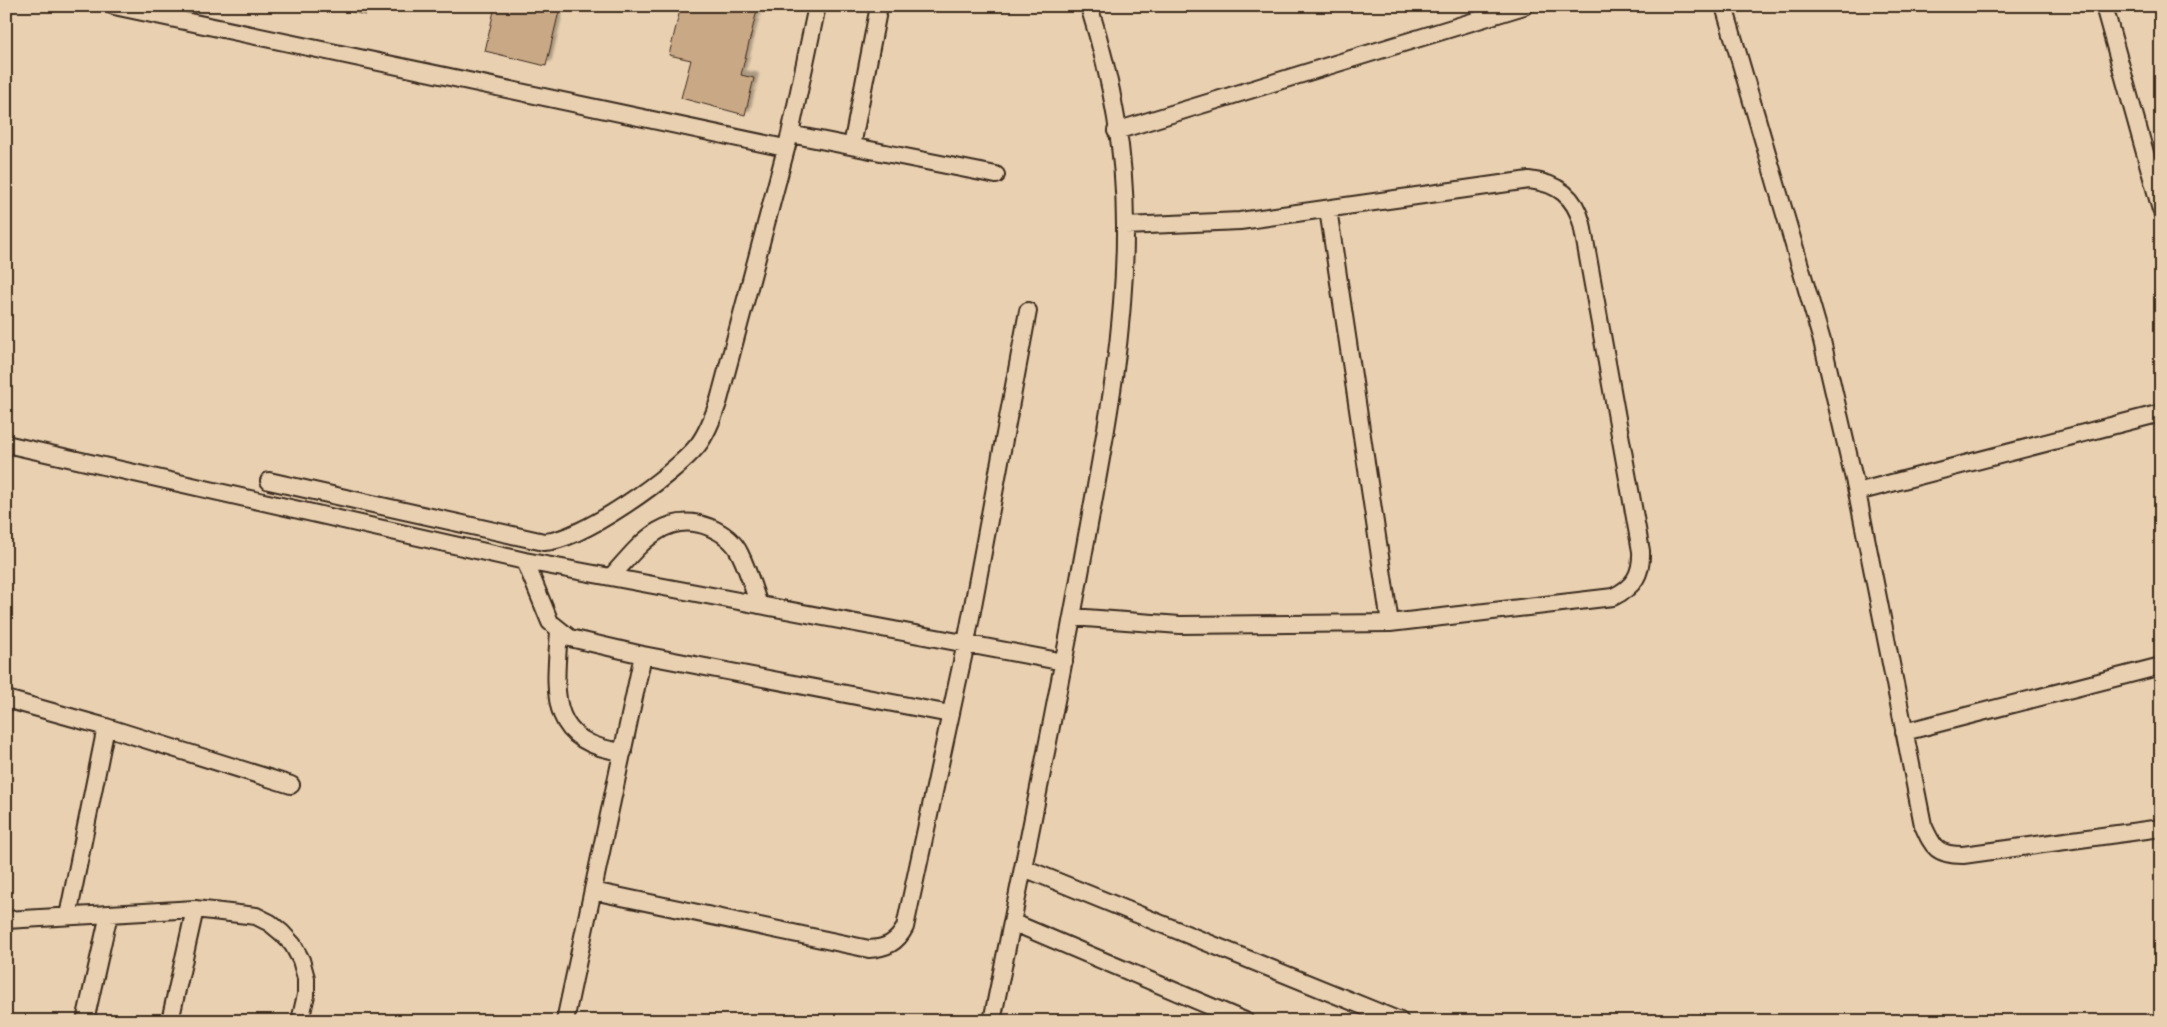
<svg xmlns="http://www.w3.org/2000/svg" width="2167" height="1027" viewBox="0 0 2167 1027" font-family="Sriracha,sans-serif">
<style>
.building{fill:#c8a885;stroke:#3b2a1e;filter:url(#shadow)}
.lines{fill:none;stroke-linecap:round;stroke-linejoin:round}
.service-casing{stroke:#3b2a1e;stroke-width:20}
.service{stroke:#e8d0b0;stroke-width:16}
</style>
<defs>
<filter id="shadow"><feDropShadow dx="4.5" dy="-4.5" stdDeviation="1" flood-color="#0004"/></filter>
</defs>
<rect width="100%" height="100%" fill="#e8d0b0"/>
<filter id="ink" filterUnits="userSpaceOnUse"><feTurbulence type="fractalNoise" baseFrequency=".02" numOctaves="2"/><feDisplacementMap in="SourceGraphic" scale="10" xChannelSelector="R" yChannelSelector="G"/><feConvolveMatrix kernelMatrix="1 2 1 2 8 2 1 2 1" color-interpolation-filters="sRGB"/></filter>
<g filter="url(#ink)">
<path class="building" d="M330,6H367L365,15Z
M495,6H577L576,11L560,7L546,66L485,51Z
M681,6H758L741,75L754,78L745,115L681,98L691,60L669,55Z"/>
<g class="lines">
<g class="service-casing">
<path id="service" d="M114,6L785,148
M1724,6L1822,341L1857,492L1923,825C1933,848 1937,855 1963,855L2161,828
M2104,6L2161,210
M1116,131L1524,6
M790,134L996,175
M852,146L879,6
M1328,209L1390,623
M6,444L525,561L1064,662
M269,481L544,542C581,541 674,475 698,445C708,432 714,415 719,400L790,134L817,6
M1857,492L2161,413
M525,561L550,622L570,638L643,655L950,714
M611,577C637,548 664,509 709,527C721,532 734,541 740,554C748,570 753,588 759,605
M1072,617L1180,625L1390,623L1613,597C1634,587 1642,574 1641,551L1582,224C1575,196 1557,183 1529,180L1240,221L1125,226
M559,631C555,691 546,743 623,752
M6,699L106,727L291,785
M1904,732L2161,666
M1024,868L1400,1021
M593,891L869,949C886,948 897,943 905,927L966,643L1028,311
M68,916L106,727
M6,920L195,909L256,916L270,923L282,933L293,945L301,960L306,978V995L300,1021
M1012,922L1245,1021
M85,1021L109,914
M170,1021L195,909
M565,1021L643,655
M992,1021C1022,874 1052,727 1079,579C1100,462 1126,344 1125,225C1125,152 1111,76 1089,6"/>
</g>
<use href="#service" class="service"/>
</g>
</g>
<rect width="2167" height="1027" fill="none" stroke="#e8d0b0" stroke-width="25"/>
<rect x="12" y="12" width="2142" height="1002" fill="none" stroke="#3b2a1e" stroke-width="2" filter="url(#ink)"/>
</svg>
